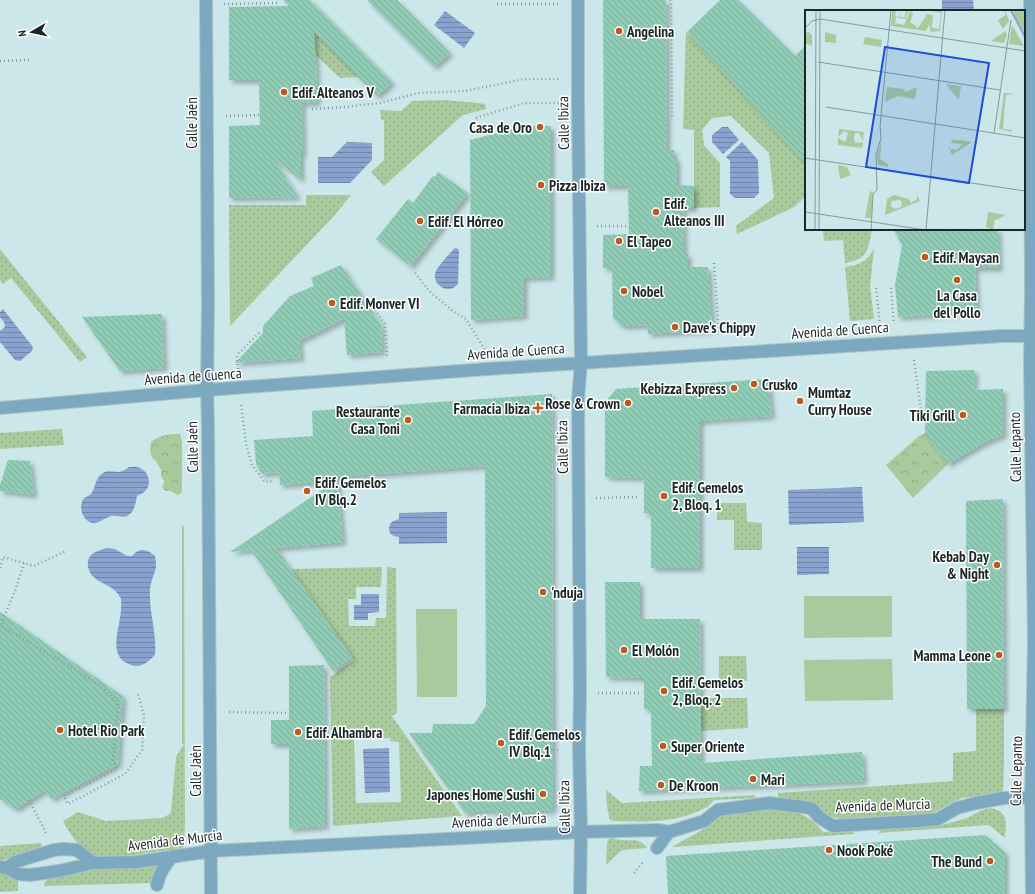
<svg xmlns="http://www.w3.org/2000/svg" width="1035" height="894" viewBox="0 0 1035 894" font-family="'PT Sans Narrow',sans-serif">
<style>
.grass{fill:#a8ca9d}
.park{fill:url(#park-crowns)}
.garden{fill:url(#garden-dots);fill-rule:evenodd}
.water{fill:url(#water-rules)}
.building{fill:url(#building-back-hatch);filter:url(#shadow)}
.lines{fill:none;stroke-linecap:round;stroke-linejoin:round}
.street-casing{stroke:#abc4c6;stroke-width:14}
.path{stroke:#869c9d;stroke-width:2.5;stroke-dasharray:1 3;stroke-linecap:butt}
.street{stroke:#7ca9c0;stroke-width:12}
.poi-dot{fill:#bc5923;stroke:#fff;stroke-width:1.5}
.labels{text-anchor:middle;dominant-baseline:central;stroke-width:3;stroke-linejoin:round;paint-order:stroke}
.poi-label{font-size:15px;font-weight:bold;fill:#1b2627;stroke:#fff;text-anchor:start}
.street-label{font-size:15px;fill:#1b2627;stroke:#fff}
.inset-river{fill:none;stroke:#8aa2cf;stroke-width:2}
.inset-road{fill:none;stroke:#859a9b;stroke-width:1}
.view{fill:#1d4ed8;fill-opacity:0.15;stroke:#1d4ed8;stroke-width:2}
.inset-edge{fill:none;stroke:#1b2627;stroke-width:2}
</style>
<defs>
<pattern id="park-crowns" width="20" height="18" patternUnits="userSpaceOnUse"><rect width="20" height="18" fill="#a8ca9d"/><path d="M2 6a3 3 0 1 1 6 0M12 15a3 3 0 1 1 6 0" fill="none" stroke="#90ad87"/></pattern>
<pattern id="garden-dots" width="8" height="8" patternUnits="userSpaceOnUse"><rect width="8" height="8" fill="#a8ca9d"/><path d="M2 2h.1M6 6h.1" fill="none" stroke="#90ad87" stroke-width="1.8" stroke-linecap="round"/></pattern>
<pattern id="water-rules" width="6" height="5" patternUnits="userSpaceOnUse"><rect width="6" height="5" fill="#8aa2cf"/><path d="M0 2.5h6" fill="none" stroke="#7084a8"/></pattern>
<pattern id="building-back-hatch" width="6" height="6" patternUnits="userSpaceOnUse"><rect width="6" height="6" fill="#8eccb5"/><path d="M-1 5l2 2M0 0l6 6M5-1l2 2" fill="none" stroke="#7aaf9c"/></pattern>
<filter id="shadow"><feDropShadow dx="3.5" dy="3.5" stdDeviation="2" flood-color="#0004"/></filter>
</defs>
<rect width="100%" height="100%" fill="#cbe7e9"/>
<path class="grass" d="M804,596H892V637L804,638Z
M416,609H457V697H417Z
M892,659L893,700L805,701L804,660Z"/>
<path class="park" d="M925,433L948,464L913,498L886,465L919,436Z
M172,434H180L182,441V491L180,494L177,495L171,491C167,491 164,492 162,486L164,484V481L161,476V470L156,461L152,458L150,450L151,442C157,437 165,435 172,434Z"/>
<path class="garden" d="M308,25L359,77L340,78L310,50Z
M686,31L806,164V196L794,207L737,234L736,226L774,198L769,153L731,116L712,118L702,130L704,145L720,163V207L694,208V130L683,129Z
M444,100L478,103L485,104L486,109L463,115L384,186L371,172L384,160V121L381,119L380,110L401,111L412,101Z
M306,195H351L333,217L230,326L229,205H306Z
M823,229H872C868,250 868,259 845,263L843,240L824,241Z
M0,249L87,357L80,362L11,278L3,284L0,280Z
M874,249L870,286L874,319L850,321L845,267C860,265 866,262 874,249Z
M62,429L64,445L0,449V433Z
M717,503H746L747,522L762,523V550H734V520H717Z
M182,526H184L185,822L184,847C176,851 168,850 160,851C145,853 105,861 93,855C77,847 71,835 63,821L78,812L106,821L163,818L171,813L176,757L184,744H182Z
M382,567L381,587H356V599H348L349,626H375L376,618H386L387,567L396,568L397,713L392,716L462,816L333,826L330,677L354,660L291,569ZM390,738V741L399,742L401,802L356,803L354,739Z
M719,656H746L747,681H719Z
M701,698H747L748,728L701,731Z
M976,709H1004V761L1003,792L991,795L962,798L953,802L931,814L897,817H865L840,819L830,816L809,803L778,798V793L953,781V753L976,751Z
M606,790L622,803L755,795V798L714,800C711,803 709,807 705,808C678,823 644,822 614,821L610,820C607,810 606,801 606,790Z
M991,808C1009,812 1006,822 1005,838L989,825L878,833L881,830L946,824L967,818L982,810Z
M770,810C775,810 781,809 786,810C802,812 814,820 823,832L851,831L854,832V834L672,847L702,830L723,815L741,812Z
M611,838C614,838 617,840 621,840C634,842 638,836 647,848L622,850L606,865L607,842L609,839Z
M42,843L40,850L9,859L0,861V846Z
M161,864L152,883L44,886L45,882L49,878L98,869Z
M0,873H8L18,879V891L0,892Z"/>
<path class="water" d="M942,0H973L974,11H942Z
M445,11L475,33L464,48L434,25Z
M722,127H728L739,140L723,154L712,142V135Z
M347,142L372,143V160L350,183H318V157H332Z
M742,142L758,160L759,193L754,198H735L730,194V161L726,157Z
M455,248L458,249L459,251L458,284C457,285 455,287 453,288C445,292 433,284 435,274C436,268 449,254 454,249Z
M3,309L33,347L32,351L20,361L15,360L0,342V331L5,327L4,322L0,317V312Z
M129,467C133,467 136,466 140,468C148,471 152,483 146,490C144,493 140,494 137,496C136,501 135,509 131,513C125,520 118,515 111,516C104,518 100,523 93,523C84,522 79,510 82,502C83,497 88,497 91,494C96,488 94,479 103,473C108,470 113,472 118,472C122,472 126,469 129,467Z
M862,487L864,522L789,525L788,490Z
M447,512V543L399,544V537C398,537 393,536 392,535C388,532 388,525 392,522C393,521 397,520 399,519V513Z
M797,547H829V574L797,575Z
M108,548L115,549L127,556H132C139,547 147,549 155,556C156,560 156,564 156,568C153,577 149,586 150,596C150,616 157,635 155,655C148,662 140,670 129,664C126,663 123,661 121,659C110,646 122,621 121,606C121,602 122,599 120,597C119,595 116,591 114,590C105,582 90,581 88,566C86,554 98,550 108,548Z
M361,594H379V612L368,613V620H354V605H361Z
M389,748L390,792L365,793L363,749Z"/>
<path class="building" d="M283,0H310L392,82L377,96L314,32L317,81V102L302,103L303,153H301V180L273,158L298,197L229,198V126L260,125L259,80H229V7L289,6Z
M367,0H397L450,53L434,67Z
M603,0H666L667,150H674V159H677V185L694,186V208H683L684,254H688V267H708L712,330L648,334L647,325L622,326L613,318L612,268H603V235L629,234L628,186H604Z
M720,0H738L795,56L806,45V164L687,32Z
M524,126H551V277L524,278V316L471,320L470,140Z
M438,172L468,193L411,266L376,239L408,199L413,203L433,176L435,177Z
M893,229H998L999,268H975L977,312L898,317L895,285L902,245Z
M341,265L381,325L382,352L347,355L344,319L299,341L301,358L235,363L263,333V326L290,296L314,286L311,278Z
M162,314L164,368L120,371L82,317Z
M975,370L974,390L1003,389V435L985,442L968,452L948,464L925,433L926,371Z
M768,379L772,416L700,421V568H651V513H644V478L605,477V402L616,389Z
M552,394L553,810L494,814V810L465,813L409,733H432L433,724H474L486,706L485,466L337,477L343,542L276,548L352,657L333,671L251,550L230,552L335,481L280,485L279,472L262,474L256,464L254,440L313,436L312,411Z
M8,460L30,461L34,495L0,491V485Z
M1003,499L1004,709H967L966,501Z
M605,582H640V619H700L701,763L862,752L864,781L639,791L640,766H652L651,709H644V678L606,677Z
M0,612L123,696L118,764L51,799L45,790L16,809L0,799Z
M324,665L325,826L289,829V744H271V720H289V666Z
M985,835L1005,852V894H668L666,856Z"/>
<g class="lines">
<g class="street-casing">
<path id="street" d="M206,0L208,303L207,390L208,424L211,894
M578,0V103L581,363L578,399L580,693L579,749L581,832L580,894
M1030,0L1031,295L1030,362L1034,641L1031,797L1032,894
M0,408L207,390L487,369L1002,336H1035
M657,848L669,832
M0,867L7,868L18,874L30,875L59,871L93,863L137,862L211,851L581,832L658,830L669,832L704,821L718,810L769,803L804,807L812,809L819,817L833,826L918,821L938,819L957,808L976,803L1004,798L1035,797
M7,868L15,862L54,850L64,849L77,850L93,863
M157,885C159,873 165,865 173,856"/>
</g>
<path class="path" d="M670,0L671,1L672,119
M224,4L278,3
M497,4H560
M0,61L29,60
M312,109L344,107L380,103L418,93L465,91L524,79H560
M226,116L260,115
M476,118L524,103H560
M597,226H629
M714,263L719,335
M415,273L429,291L454,312L466,319L485,350
M876,288L880,325
M891,288L894,324
M375,310L385,324L387,358
M914,360L922,417
M238,369L237,356L239,353L261,331
M241,405L246,444L252,465L265,482L274,481
M114,495L120,484
M596,498L640,497
M24,563L15,591L4,617L2,627L7,629L101,686L118,703L113,761L117,769L64,796L68,804L125,774L142,750L144,716L138,694
M0,568L3,557L34,566L66,551
M598,693H640
M229,712L289,713
M525,749L561,750
M29,800L46,833
M634,873L644,861"/>
<use href="#street" class="street"/>
</g>
<g class="poi-dot">
<circle cx="619" cy="31" r="4"/>
<circle cx="284" cy="92" r="4"/>
<circle cx="540" cy="127" r="4"/>
<circle cx="541" cy="185" r="4"/>
<circle cx="656" cy="212" r="4"/>
<circle cx="420" cy="221" r="4"/>
<circle cx="619" cy="241" r="4"/>
<circle cx="925" cy="257" r="4"/>
<circle cx="957" cy="280" r="4"/>
<circle cx="624" cy="291" r="4"/>
<circle cx="332" cy="303" r="4"/>
<circle cx="675" cy="327" r="4"/>
<circle cx="754" cy="384" r="4"/>
<circle cx="734" cy="388" r="4"/>
<circle cx="800" cy="401" r="4"/>
<circle cx="628" cy="403" r="4"/>
<path d="M536 402h4v4h4v4h-4v4h-4v-4h-4v-4h4z"/>
<circle cx="963" cy="415" r="4"/>
<circle cx="408" cy="420" r="4"/>
<circle cx="307" cy="491" r="4"/>
<circle cx="664" cy="496" r="4"/>
<circle cx="997" cy="565" r="4"/>
<circle cx="543" cy="592" r="4"/>
<circle cx="624" cy="650" r="4"/>
<circle cx="999" cy="655" r="4"/>
<circle cx="664" cy="691" r="4"/>
<circle cx="60" cy="730" r="4"/>
<circle cx="298" cy="732" r="4"/>
<circle cx="501" cy="743" r="4"/>
<circle cx="663" cy="746" r="4"/>
<circle cx="753" cy="779" r="4"/>
<circle cx="661" cy="785" r="4"/>
<circle cx="543" cy="794" r="4"/>
<circle cx="829" cy="850" r="4"/>
<circle cx="990" cy="861" r="4"/>
</g>
<g class="labels">
<g class="poi-label">
<text x="627" y="31">Angelina</text>
<text x="292" y="92">Edif. Alteanos V</text>
<text x="532" y="127" text-anchor="end">Casa de Oro</text>
<text x="549" y="185">Pizza Ibiza</text>
<text x="664" y="203">Edif.<tspan x="664" dy="17">Alteanos III</tspan></text>
<text x="428" y="221">Edif. El Hórreo</text>
<text x="627" y="241">El Tapeo</text>
<text x="933" y="257">Edif. Maysan</text>
<text x="632" y="291">Nobel</text>
<text x="957" y="295" text-anchor="middle">La Casa<tspan x="957" dy="17">del Pollo</tspan></text>
<text x="340" y="303">Edif. Monver VI</text>
<text x="683" y="327">Dave's Chippy</text>
<text x="762" y="384">Crusko</text>
<text x="726" y="388" text-anchor="end">Kebizza Express</text>
<text x="808" y="392">Mumtaz<tspan x="808" dy="17">Curry House</tspan></text>
<text x="620" y="403" text-anchor="end">Rose &amp; Crown</text>
<text x="530" y="408" text-anchor="end">Farmacia Ibiza</text>
<text x="400" y="411" text-anchor="end">Restaurante<tspan x="400" dy="17">Casa Toni</tspan></text>
<text x="955" y="415" text-anchor="end">Tiki Grill</text>
<text x="315" y="482">Edif. Gemelos<tspan x="315" dy="17">IV Blq.2</tspan></text>
<text x="672" y="487">Edif. Gemelos<tspan x="672" dy="17">2, Bloq. 1</tspan></text>
<text x="989" y="556" text-anchor="end">Kebab Day<tspan x="989" dy="17">&amp; Night</tspan></text>
<text x="551" y="592">'nduja</text>
<text x="632" y="650">El Molón</text>
<text x="991" y="655" text-anchor="end">Mamma Leone</text>
<text x="672" y="682">Edif. Gemelos<tspan x="672" dy="17">2, Bloq. 2</tspan></text>
<text x="68" y="730">Hotel Rio Park</text>
<text x="306" y="732">Edif. Alhambra</text>
<text x="509" y="734">Edif. Gemelos<tspan x="509" dy="17">IV Blq.1</tspan></text>
<text x="671" y="746">Super Oriente</text>
<text x="761" y="779">Mari</text>
<text x="669" y="785">De Kroon</text>
<text x="535" y="794" text-anchor="end">Japones Home Sushi</text>
<text x="837" y="850">Nook Poké</text>
<text x="982" y="861" text-anchor="end">The Bund</text>
</g>
<g class="street-label">
<text transform="translate(191 123) rotate(-90)">Calle Jaén</text>
<text transform="translate(563 123) rotate(-91)">Calle Ibiza</text>
<text transform="translate(840 330) rotate(-4)">Avenida de Cuenca</text>
<text transform="translate(516 351) rotate(-4)">Avenida de Cuenca</text>
<text transform="translate(193 376) rotate(-4)">Avenida de Cuenca</text>
<text transform="translate(192 447) rotate(-91)">Calle Jaén</text>
<text transform="translate(562 447) rotate(-91)">Calle Ibiza</text>
<text transform="translate(1015 447) rotate(-91)">Calle Lepanto</text>
<text transform="translate(195 771) rotate(-90)">Calle Jaén</text>
<text transform="translate(1016 771) rotate(-89)">Calle Lepanto</text>
<text transform="translate(883 805) rotate(-2)">Avenida de Murcia</text>
<text transform="translate(564 807) rotate(-91)">Calle Ibiza</text>
<text transform="translate(499 820) rotate(-3)">Avenida de Murcia</text>
<text transform="translate(175 840) rotate(-7)">Avenida de Murcia</text>
</g>
</g>
<g transform="translate(805 10)">
<rect width="220" height="220" fill="#cbe7e9"/>
<path d="M208,0H220V24L211,8ZM207,15L219,36L204,34ZM60,27L77,30L76,37L58,34ZM183,202L201,205L191,210L190,209L188,220L181,217Z" fill="#a8ca9d"/>
<path d="M87,0H91L90,6L94,7L96,0L95,7H100L101,0H104L100,9L91,7L90,13L99,15L105,1L108,3L105,12L113,18L121,6L124,14L121,21L86,16ZM134,0H137L135,21L126,22L121,4L128,5L127,18L134,19L136,3L120,0ZM198,0H200L204,11L198,19L193,10L201,5ZM200,21L202,25L199,33L186,31ZM4,22L7,25V36L0,33V23ZM20,22L31,25V33L20,32ZM141,74L156,76L154,90L152,88ZM82,77L99,79L100,82L112,77L110,89L93,86L80,92ZM199,83L210,84L201,85L200,95L198,119L207,120V122L194,119ZM34,119L59,122L58,131L54,123H50L49,127L50,133L58,132L57,138L33,135V128L40,132L43,123L39,121L33,127ZM77,129L75,149L83,154V157L73,155L72,146ZM147,130H156L167,132L147,145L143,135L146,139L152,140L157,134L146,133ZM33,155L42,157L46,165L35,169ZM65,181L68,182L66,208H60ZM112,184L115,191L80,205L82,189L89,185L104,189L106,193L112,189ZM95,190L97,192L96,197L91,199L85,196L87,191Z" fill="#a8ca9d" fill-rule="evenodd"/>
<path class="inset-river" d="M206,0L220,27"/>
<path class="inset-road" d="M0,18L7,11L15,9L220,41M13,52L195,80M21,97L220,128M189,123L206,10M0,148L220,181M0,202L121,220M10,220L11,0M14,220L15,0M66,220L68,184L72,180L71,145L76,128L75,116L86,0M121,220L140,0"/>
<path class="view" d="M80,37L184,53L164,173L61,157Z"/>
<rect width="220" height="220" class="inset-edge"/>
</g>
<g transform="translate(32 32) rotate(261)" stroke="#ffffff" stroke-width="3" paint-order="stroke">
<path d="M0-3L7 15L0 10L-7 15Z" fill="#1b2627"/>
<text y="-6" font-size="11" font-weight="bold" text-anchor="middle" fill="#1b2627">N</text>
</g>
</svg>
